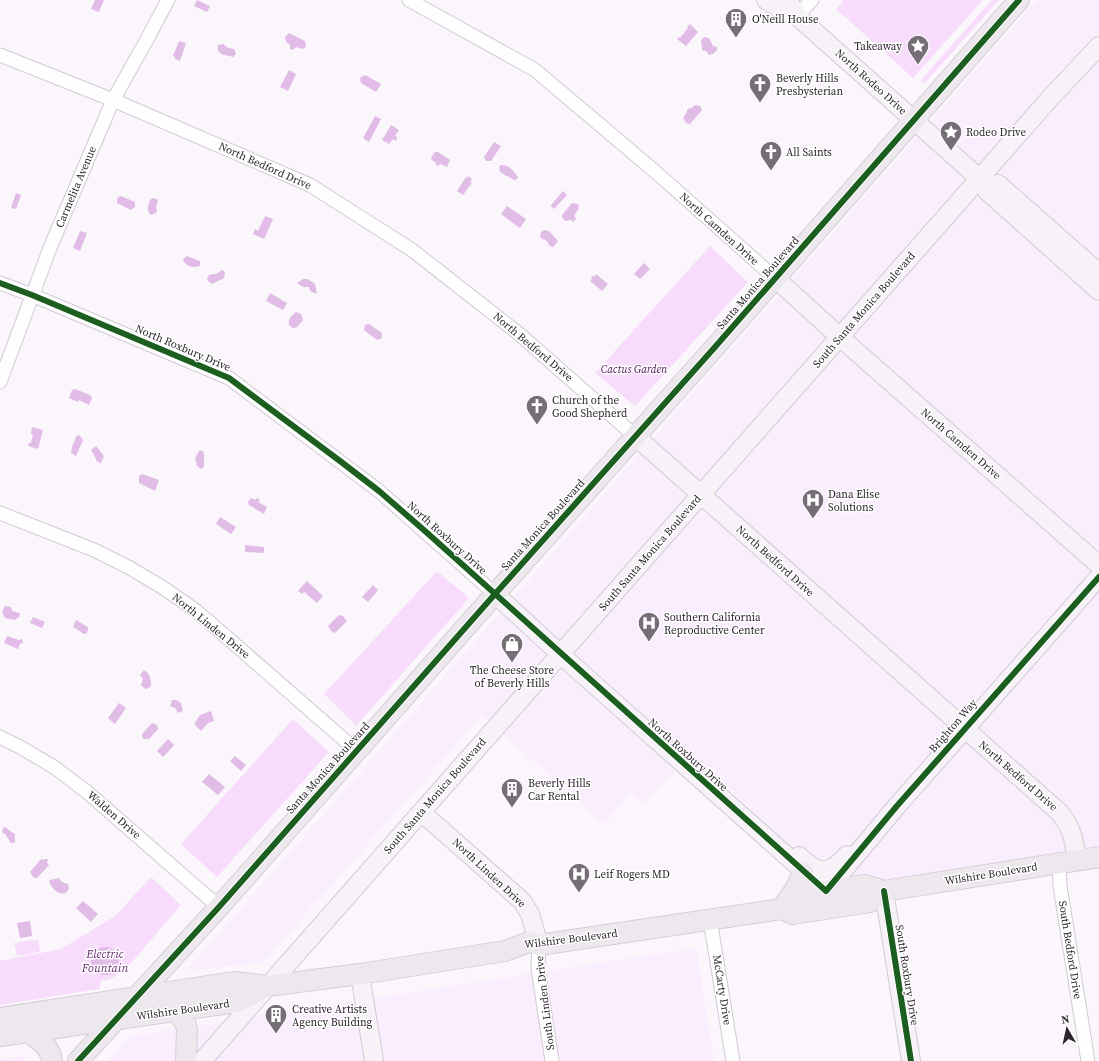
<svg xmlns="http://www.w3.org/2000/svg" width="1099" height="1061" viewBox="0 0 1099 1061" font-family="'Source Serif 4',serif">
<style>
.built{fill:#faedfd}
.green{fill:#f7ddfb}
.water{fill:#e0bce6}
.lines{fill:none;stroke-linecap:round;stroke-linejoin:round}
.street-casing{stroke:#d0cbd2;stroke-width:15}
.secondary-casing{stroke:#d0cbd2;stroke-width:20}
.primary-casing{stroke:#d3d0d4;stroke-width:22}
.street{stroke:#fefeff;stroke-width:13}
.secondary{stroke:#f6f2f7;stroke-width:18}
.primary{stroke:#ede7ee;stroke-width:20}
.cycleway-casing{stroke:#fff;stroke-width:8}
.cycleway{stroke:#1b5e20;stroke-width:6}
.labels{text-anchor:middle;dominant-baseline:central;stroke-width:3;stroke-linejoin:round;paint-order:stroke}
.poi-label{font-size:11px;fill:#2d262e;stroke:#fff;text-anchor:start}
.street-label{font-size:11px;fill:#2d262e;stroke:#fff}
.park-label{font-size:11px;font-style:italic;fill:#4d1056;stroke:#fff}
.water-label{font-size:12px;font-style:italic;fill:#682d72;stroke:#fff}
</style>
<rect width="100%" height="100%" fill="#fbf5fc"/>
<path class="built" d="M1037,0H1099V846L884,881L825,877L692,755L644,803L630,793L604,824L482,715L263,962L189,971L188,969Z
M696,948L714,1061H108L130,1036Z
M23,1056L26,1061H0V1059Z"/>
<path class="green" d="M844,0H983L913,78L836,9Z
M992,0H999L924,84L921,80Z
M710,246L748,282L635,406L595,373Z
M437,571L469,598L356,726L324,694Z
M293,719L329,752L217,877L181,844Z
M151,877L181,905L125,970L122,969C116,977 111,980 101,981L99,989L0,1005V961L61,949L115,916Z
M38,939L40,952L17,956L14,943Z"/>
<path class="water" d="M95,0H104L99,12L91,9Z
M197,0L210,6L207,12L194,6Z
M690,24L698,32L686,46L677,39L679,37L680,38L688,28L687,27Z
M289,33L305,41L306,47L302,49L296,47L293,50L290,49V45L286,42L285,37Z
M704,37L709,38L713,46L717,47V50L713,54L709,55L706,51L702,50L701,40Z
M179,41L186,43L180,61L175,59V57L173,56Z
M223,44L228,48L234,49L236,54L233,57C226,55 215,55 218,45Z
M289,70L296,74L288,91L280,87Z
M365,75L381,84L376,92L361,83L360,78Z
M695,105L700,106L702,110L690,124L686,123L683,118L687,112V110L689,108L690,109Z
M375,116L381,119L369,142L363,138Z
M391,125L399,130L395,136L397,137L396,141L393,139L389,144L382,140Z
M494,142L501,146L491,161H486L484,157Z
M435,152H438L450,160L447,167L440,164L438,166L436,165V163L432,160L431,158Z
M501,165C510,165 513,171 518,177L517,179L514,180L500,172L499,167Z
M468,176L472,179L470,182L472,183L463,195L457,191L466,177L467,178Z
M563,191L567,195L554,209L551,206V205Z
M16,193L21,195L16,209L11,208Z
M121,196L135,202V207L131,210L117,203V198Z
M154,198L158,200L156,207L157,212L151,215C146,211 148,204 151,199Z
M572,203L578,204L579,208L574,216L576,219L573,222L571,220L565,221L562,217V215Z
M507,206L526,219L520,228L501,214Z
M265,216L273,219L264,239L253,234L255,229L258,231Z
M544,230L549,231L558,241L553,247L550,246L546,240L542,239L540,237L541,232Z
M80,231L87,233L80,251L73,248Z
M187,256L200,261V266C193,268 186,267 183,259Z
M644,263L650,269L640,279L634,274Z
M222,270L224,271L225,274L224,278L212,284L207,280L208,276L212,274H216Z
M596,274L608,284L602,291L590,281L592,279L591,276H595Z
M303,279H308L315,284L317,294L310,291L309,287H303L297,283Z
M270,293L287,303L283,310L266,301Z
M296,312L301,314L303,320L297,327L293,328L289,325C288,319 291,316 296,312Z
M369,324L382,333V338L377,340L364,330L365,325Z
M75,389L90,395L92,398L89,405L79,400L78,402L69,398L72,390Z
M32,427L43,430L38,449L28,446L29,443H31L33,435L31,434Z
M77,435L80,436L83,440L76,456L71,453L72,447Z
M96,446L104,456L101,463L96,461V459L91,450Z
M200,450L204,452V467L201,469L197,466L195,458Z
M142,474L159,480L155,491L139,483V476Z
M251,498L255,500L257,498L260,500L258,502L267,507L264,514L249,505L248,502Z
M220,517L236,527L231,534L216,524Z
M245,545L264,547V553L245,552Z
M307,581L323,596L317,603L304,592L302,594L298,591Z
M373,585L378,590L368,602L362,597Z
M5,606L11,607L12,611L20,613L19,617L15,620L5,618L2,612Z
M339,615L343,616L347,621L335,633L331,631L328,626Z
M33,617L45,622L42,628L30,623Z
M76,620L88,627V630L86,634H84L73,627Z
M7,636L19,640L22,639L23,643L20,644L18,649L4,643Z
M144,670C150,674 151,678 151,686L147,689L144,688L141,685L143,679L140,675Z
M172,700H176L181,703L183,711L178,713L175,708L170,706Z
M119,703L126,708L115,724L108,718Z
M211,711L214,721L208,723L201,731L194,724L200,715Z
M152,723L157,725L158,729L149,739H143L142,734Z
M168,739L174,745L163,757L157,751Z
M235,756L246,765L241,771L230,761Z
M209,774L225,787L218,795L202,782Z
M4,827L7,828L10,831L15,834V842L14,843H11L5,834L3,833L2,831Z
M41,859L43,860L45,859H48L47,863L49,865L37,878H34L30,872Z
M59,878L62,882L68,884L69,888C65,900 51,890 49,881L50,880Z
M83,901L98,914L91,922L76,908Z
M30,921L32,936L20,938L17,923Z
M91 961a14 14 0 1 1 28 0a14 14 0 1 1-28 0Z"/>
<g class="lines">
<g class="street-casing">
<path id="street" d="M409,0L535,70L658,174L775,278
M797,16L812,0
M0,55L113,100L310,185L412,250L518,333L635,436
M0,283L32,295L229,378L379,491L495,594
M0,382L50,248L113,100L145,43L168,0
M0,513L94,550L130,568L165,589L195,610L223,634L357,751
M0,737L20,747L54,767L87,792L219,907
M1059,863L1060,886L1088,1061
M710,919L733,1061
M539,945L538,968L552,1061"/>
</g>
<g class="secondary-casing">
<path id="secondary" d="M766,0L780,9L797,16
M788,0L797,16L980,179L988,192L1099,291
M998,184L1099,273
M775,278L851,347L1099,565
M635,436L1060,813C1073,830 1074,840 1077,861
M495,594L569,662L826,891L896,807L1099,577
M421,812L522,901L530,914L539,945
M799,856C804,860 811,867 817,869C830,874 839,863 847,855
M884,891L911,1061
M360,974L374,1061
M202,1061L1052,96L1099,46"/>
</g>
<g class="primary-casing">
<path id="primary" d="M784,905L796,888L803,872
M781,909L794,897L826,891L865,885L884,891
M178,1011L186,1025L187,1030L186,1061
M0,1018L234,982L267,986L360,974L505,951L529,942L539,945L781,909L793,914L864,903L870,902L884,891L1099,857
M28,1032C39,1040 50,1046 52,1061
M0,1036L237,1002L267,986
M78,1061L219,907L495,594L715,347L1019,0"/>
</g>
<use href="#street" class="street"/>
<use href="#secondary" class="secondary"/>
<use href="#primary" class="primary"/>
<g class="cycleway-casing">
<path id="cycleway" d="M0,283L32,295L229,378L340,461L379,491L425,531L826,891L896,807L1099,577
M884,891L911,1061
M78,1061L219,907L495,594L715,347L1019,0"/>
</g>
<use href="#cycleway" class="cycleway"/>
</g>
<defs>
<g id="building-pin" transform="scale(1.15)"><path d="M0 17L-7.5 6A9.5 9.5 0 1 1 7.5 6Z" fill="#756e76" stroke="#fff"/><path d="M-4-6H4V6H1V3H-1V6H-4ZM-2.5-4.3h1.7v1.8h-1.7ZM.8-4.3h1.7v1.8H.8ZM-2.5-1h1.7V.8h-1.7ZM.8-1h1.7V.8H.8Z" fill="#fff"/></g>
<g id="sight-pin" transform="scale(1.15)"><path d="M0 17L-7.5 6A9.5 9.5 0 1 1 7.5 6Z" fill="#756e76" stroke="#fff"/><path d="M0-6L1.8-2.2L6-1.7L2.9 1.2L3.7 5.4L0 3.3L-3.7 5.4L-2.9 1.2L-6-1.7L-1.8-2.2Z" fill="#fff"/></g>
<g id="church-pin" transform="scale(1.15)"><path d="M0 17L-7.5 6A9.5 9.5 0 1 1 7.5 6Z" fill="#756e76" stroke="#fff"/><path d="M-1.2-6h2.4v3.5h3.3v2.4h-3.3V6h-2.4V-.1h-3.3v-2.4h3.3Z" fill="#fff"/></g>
<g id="hospital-pin" transform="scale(1.15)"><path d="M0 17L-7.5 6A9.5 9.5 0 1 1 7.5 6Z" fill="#756e76" stroke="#fff"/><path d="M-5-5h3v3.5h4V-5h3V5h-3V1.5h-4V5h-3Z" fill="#fff"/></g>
<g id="shop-pin" transform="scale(1.15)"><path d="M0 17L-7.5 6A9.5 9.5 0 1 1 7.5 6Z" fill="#756e76" stroke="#fff"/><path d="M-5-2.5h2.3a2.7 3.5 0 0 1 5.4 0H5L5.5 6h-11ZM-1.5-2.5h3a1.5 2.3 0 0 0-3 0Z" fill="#fff"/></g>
</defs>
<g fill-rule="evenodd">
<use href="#building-pin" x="736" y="19"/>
<use href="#sight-pin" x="918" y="46"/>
<use href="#church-pin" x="760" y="84"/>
<use href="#sight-pin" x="951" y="132"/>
<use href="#church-pin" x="771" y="152"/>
<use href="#church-pin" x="537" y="406"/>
<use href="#hospital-pin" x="813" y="500"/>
<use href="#hospital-pin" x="649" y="623"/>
<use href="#shop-pin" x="512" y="644"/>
<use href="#building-pin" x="512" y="789"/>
<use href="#hospital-pin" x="579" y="874"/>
<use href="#building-pin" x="276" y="1015"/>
</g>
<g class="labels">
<g class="poi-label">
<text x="752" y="19">O'Neill House</text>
<text x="902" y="46" text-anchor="end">Takeaway</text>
<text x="776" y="78">Beverly Hills<tspan x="776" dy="13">Presbysterian</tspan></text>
<text x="966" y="132">Rodeo Drive</text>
<text x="786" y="152">All Saints</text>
<text x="552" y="400">Church of the<tspan x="552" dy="13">Good Shepherd</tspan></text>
<text x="828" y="494">Dana Elise<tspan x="828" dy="13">Solutions</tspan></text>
<text x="664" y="617">Southern California<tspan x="664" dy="13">Reproductive Center</tspan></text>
<text x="512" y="670" text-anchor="middle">The Cheese Store<tspan x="512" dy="13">of Beverly Hills</tspan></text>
<text x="528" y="783">Beverly Hills<tspan x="528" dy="13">Car Rental</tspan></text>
<text x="594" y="874">Leif Rogers MD</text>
<text x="292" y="1009">Creative Artists<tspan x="292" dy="13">Agency Building</tspan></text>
</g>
<g class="street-label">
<text transform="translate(871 82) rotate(42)">North Rodeo Drive</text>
<text transform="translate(265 166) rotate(24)">North Bedford Drive</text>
<text transform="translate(76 187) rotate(-67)">Carmelita Avenue</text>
<text transform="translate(719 229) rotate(42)">North Camden Drive</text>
<text transform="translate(758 283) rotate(-49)">Santa Monica Boulevard</text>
<text transform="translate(864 310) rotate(-49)">South Santa Monica Boulevard</text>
<text transform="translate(533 347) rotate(40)">North Bedford Drive</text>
<text transform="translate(183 348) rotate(23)">North Roxbury Drive</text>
<text transform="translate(961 444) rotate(41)">North Camden Drive</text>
<text transform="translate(543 525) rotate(-48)">Santa Monica Boulevard</text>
<text transform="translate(447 538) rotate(42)">North Roxbury Drive</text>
<text transform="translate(650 553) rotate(-49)">South Santa Monica Boulevard</text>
<text transform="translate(775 561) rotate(42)">North Bedford Drive</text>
<text transform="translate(211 626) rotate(39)">North Linden Drive</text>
<text transform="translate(953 726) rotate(-49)">Brighton Way</text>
<text transform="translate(688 755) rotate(42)">North Roxbury Drive</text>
<text transform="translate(328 768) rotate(-48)">Santa Monica Boulevard</text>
<text transform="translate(1018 776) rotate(41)">North Bedford Drive</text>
<text transform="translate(435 796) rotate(-49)">South Santa Monica Boulevard</text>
<text transform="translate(114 815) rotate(41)">Walden Drive</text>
<text transform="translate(489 873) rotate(43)">North Linden Drive</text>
<text transform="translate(991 874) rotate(-9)">Wilshire Boulevard</text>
<text transform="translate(571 939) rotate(-7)">Wilshire Boulevard</text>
<text transform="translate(1070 950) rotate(81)">South Bedford Drive</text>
<text transform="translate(907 975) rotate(81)">South Roxbury Drive</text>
<text transform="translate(722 990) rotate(81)">McCarty Drive</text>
<text transform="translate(545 1003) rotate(-97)">South Linden Drive</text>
<text transform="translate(183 1010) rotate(-8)">Wilshire Boulevard</text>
</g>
<g class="park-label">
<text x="634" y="369">Cactus Garden</text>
</g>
<g class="water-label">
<text x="105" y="954">Electric<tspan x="105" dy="14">Fountain</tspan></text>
</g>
</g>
<g transform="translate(1067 1029) rotate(351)" stroke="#ffffff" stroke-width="3" paint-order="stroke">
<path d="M0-3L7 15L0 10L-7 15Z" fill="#2d262e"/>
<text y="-6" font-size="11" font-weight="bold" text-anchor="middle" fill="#2d262e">N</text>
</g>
</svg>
